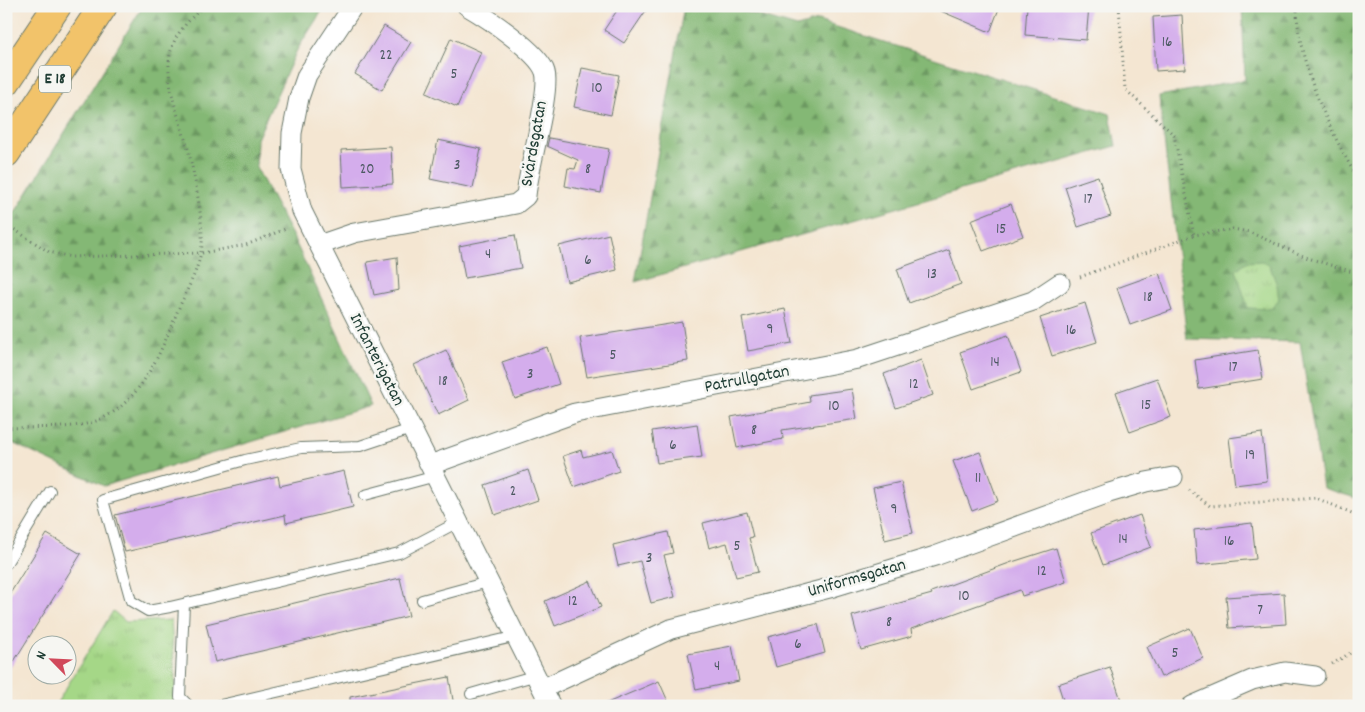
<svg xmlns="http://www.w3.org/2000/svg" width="1365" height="712" viewBox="0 0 1365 712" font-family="Dekko,sans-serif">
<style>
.forest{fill:url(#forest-firs);stroke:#527a54}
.park{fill:url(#park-tufts);stroke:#628a5e}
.building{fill:#d4adec}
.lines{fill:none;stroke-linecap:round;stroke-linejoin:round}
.lane-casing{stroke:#6a786b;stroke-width:12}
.street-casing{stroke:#6a786b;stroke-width:21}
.highway-casing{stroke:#6a786b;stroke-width:30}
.path{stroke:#6a786b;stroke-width:3;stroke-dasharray:1 4;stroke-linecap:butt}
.lane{stroke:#fff;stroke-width:10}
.street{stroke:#fff;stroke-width:19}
.highway{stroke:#f2c36a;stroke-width:28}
.labels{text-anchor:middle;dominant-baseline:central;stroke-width:5;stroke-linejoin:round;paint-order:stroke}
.number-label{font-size:15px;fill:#4c5962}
.shield{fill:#f6f6f2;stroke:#60746d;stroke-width:1}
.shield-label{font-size:16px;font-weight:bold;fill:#1f3d34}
.street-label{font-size:18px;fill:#1f3d34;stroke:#f6f6f2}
</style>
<defs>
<pattern id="forest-firs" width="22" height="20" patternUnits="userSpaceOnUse" patternTransform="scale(1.25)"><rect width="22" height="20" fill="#84b874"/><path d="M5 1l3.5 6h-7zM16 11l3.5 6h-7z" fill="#6b9760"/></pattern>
<pattern id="park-tufts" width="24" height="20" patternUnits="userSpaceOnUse" patternTransform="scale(1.25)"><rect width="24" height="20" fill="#a5d787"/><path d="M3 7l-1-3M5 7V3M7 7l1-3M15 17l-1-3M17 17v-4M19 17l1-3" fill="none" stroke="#8eb975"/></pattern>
</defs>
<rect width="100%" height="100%" fill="#f6f6f2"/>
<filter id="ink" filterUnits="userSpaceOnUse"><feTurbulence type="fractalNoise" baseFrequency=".02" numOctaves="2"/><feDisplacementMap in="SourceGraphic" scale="10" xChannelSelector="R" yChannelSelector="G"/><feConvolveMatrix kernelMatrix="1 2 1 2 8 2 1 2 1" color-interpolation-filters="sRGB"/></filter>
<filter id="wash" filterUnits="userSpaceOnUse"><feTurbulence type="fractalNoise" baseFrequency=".0096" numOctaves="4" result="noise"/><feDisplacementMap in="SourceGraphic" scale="20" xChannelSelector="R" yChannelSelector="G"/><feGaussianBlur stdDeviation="1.12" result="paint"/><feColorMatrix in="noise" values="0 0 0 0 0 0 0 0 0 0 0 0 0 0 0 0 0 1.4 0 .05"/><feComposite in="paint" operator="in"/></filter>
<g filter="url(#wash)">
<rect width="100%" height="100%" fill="#f4e6d2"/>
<path class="forest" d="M143,6H325L297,50L257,139L256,167L294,239L371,406L104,486L8,441L6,443V227Z
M684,6H726L797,27L818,21L1110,114L1116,146L635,282Z
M1242,6H1359V499L1323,488L1300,342L1187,339L1159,96L1245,80Z"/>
<path class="park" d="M1261,261L1269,264L1277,285L1279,299L1271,309L1248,308L1236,270L1246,262Z
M113,611L126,622L171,620L177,706H55Z"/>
<g id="blocks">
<path class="building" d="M620,6H649L624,43L604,30Z
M929,6H1000L990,32Z
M1027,6H1089L1086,40L1025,35Z
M1182,15L1185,69L1156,71L1153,17Z
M384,26L411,42L382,90L355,74Z
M451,38L481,52L457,107L426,93Z
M582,68L619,75L611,115L574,107Z
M549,138L609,149L601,193L565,186L568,168L575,169L578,160L547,146Z
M438,140L481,149L473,188L430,179Z
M391,147L393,184L343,187L341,150Z
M1098,176L1111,216L1078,227L1065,187Z
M1011,204L1023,236L983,251L971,220Z
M609,234L617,270L567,282L559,246Z
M515,235L521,268L465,278L459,246Z
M949,250L961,284L909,303L897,269Z
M397,257L399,290L374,295L367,262Z
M1159,273L1172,310L1130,325L1117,288Z
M1085,303L1097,342L1052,356L1040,318Z
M785,309L792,343L748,351L742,318Z
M682,322L688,361L587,377L580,338Z
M1008,335L1021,372L973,389L960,352Z
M547,347L559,384L515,399L502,362Z
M446,350L469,400L438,415L414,365Z
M1258,350L1263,379L1199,389L1195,360Z
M921,360L933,395L896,408L884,374Z
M1157,378L1171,417L1130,432L1116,392Z
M852,389L857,419L782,430L783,439L737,448L731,417L810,402L809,395Z
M697,424L702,457L657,463L652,431Z
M1262,433L1267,481L1235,485L1229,438Z
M581,450L583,457L612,450L619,471L574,487L563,456Z
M980,452L998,501L972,511L953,461Z
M528,470L538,500L495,515L485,485Z
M344,471L353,507L286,523L285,515L125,552L115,515L278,476L280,486Z
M901,482L913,533L885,540L873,488Z
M747,512L753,537L749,538L758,572L736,577L727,543L709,548L703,523Z
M1140,515L1151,547L1103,565L1091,533Z
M1252,523L1256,559L1197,565L1194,530Z
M668,532L673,553L664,555L675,597L651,603L640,561L618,566L613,545Z
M47,534L81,554L6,674V600Z
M1056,548L1066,582L1022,596L1020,590L911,629L912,636L861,650L852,616L932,594L931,592L1012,562Z
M400,578L409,616L215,662L206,624Z
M590,581L601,607L555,626L545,601Z
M1284,593L1286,624L1229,628L1226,597Z
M818,624L825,653L776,667L768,637Z
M1190,628L1203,658L1161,677L1147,647Z
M732,646L739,681L696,690L688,654Z
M1110,667L1123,706H1065L1058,684Z
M449,677L454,706H350V697Z
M659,681L670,706H600Z"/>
</g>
</g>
<g filter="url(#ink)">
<use href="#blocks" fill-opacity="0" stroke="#6a786b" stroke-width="1"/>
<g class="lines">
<g class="lane-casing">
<path id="lane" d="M411,429L360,446L301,448L245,460L103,500L131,601L148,611L170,607L399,553L458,522
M365,495L436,476
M6,564L50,491
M422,600L488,582
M184,604L180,697L189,706
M471,694L537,675
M216,706L517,636"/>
</g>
<g class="street-casing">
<path id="street" d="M353,6L307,75L299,98L292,133L291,169L302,211L551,706
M319,245L354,233L516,204L526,196C528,170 551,91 545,72C539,52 486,17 467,6
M430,465L575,413L858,359L1033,301L1060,283
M544,688L671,629L833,587L935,556L1109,493L1146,482L1173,477
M1192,706L1252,680L1285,672L1315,676"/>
</g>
<g class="highway-casing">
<path id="highway" d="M6,82L57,6
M6,153L103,6"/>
</g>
<path class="path" d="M1119,6L1125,89L1174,135L1194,235
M1297,6C1296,62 1331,133 1359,181
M6,224L49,252L72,257L202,253L246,245L288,228
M1080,277L1194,235L1233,229L1249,232L1308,258L1359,274
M6,428C32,427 61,429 86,424C138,412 160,354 178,310C188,287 204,261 202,235C201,209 195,179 189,153C181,120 159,75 174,42C180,28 193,17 203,6
M1189,490L1210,506L1316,498L1359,516
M1332,664L1359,648"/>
<use href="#lane" class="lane"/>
<use href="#street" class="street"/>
<use href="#highway" class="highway"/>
</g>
</g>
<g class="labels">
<g class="number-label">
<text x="1167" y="43">16</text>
<text x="386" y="56">22</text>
<text x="454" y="75">5</text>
<text x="597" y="89">10</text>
<text x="457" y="166">3</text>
<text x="367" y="170">20</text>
<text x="588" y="170">8</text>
<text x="1088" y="200">17</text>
<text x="1001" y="230">15</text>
<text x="488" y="255">4</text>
<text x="588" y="261">6</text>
<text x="932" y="275">13</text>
<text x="1148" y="298">18</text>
<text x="770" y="330">9</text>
<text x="1071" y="331">16</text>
<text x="613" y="356">5</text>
<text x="995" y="363">14</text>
<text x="1233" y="368">17</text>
<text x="530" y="375">3</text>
<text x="443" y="382">18</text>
<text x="914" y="385">12</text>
<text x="1146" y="406">15</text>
<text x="834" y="407">10</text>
<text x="754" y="431">8</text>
<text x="673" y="446">6</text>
<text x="1250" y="456">19</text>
<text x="978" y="479">11</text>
<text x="513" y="492">2</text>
<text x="894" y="510">9</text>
<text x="1123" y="540">14</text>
<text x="1229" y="542">16</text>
<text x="737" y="547">5</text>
<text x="649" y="559">3</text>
<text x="1042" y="572">12</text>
<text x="964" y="597">10</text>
<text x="573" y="602">12</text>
<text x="1260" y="611">7</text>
<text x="889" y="623">8</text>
<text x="798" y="645">6</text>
<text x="1175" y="654">5</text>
<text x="717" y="667">4</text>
</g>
<rect class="shield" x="39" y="65.5" width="32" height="27" rx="4"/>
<g class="shield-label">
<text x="55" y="79">E 18</text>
</g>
<g class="street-label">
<text transform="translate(535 144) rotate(-80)">Svärdsgatan</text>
<text transform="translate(376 360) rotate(63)">Infanterigatan</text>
<text transform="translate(747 380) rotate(-11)">Patrullgatan</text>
<text transform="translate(857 579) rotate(-16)">Uniformsgatan</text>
</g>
</g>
<rect width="1365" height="712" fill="none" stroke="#f6f6f2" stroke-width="25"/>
<g transform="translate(52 660) rotate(294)"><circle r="24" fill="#f6f6f2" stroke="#a0aca6"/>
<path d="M0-4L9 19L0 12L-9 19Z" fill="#d1495b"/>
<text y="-8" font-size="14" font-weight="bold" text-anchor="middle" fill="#1f3d34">N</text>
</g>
</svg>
